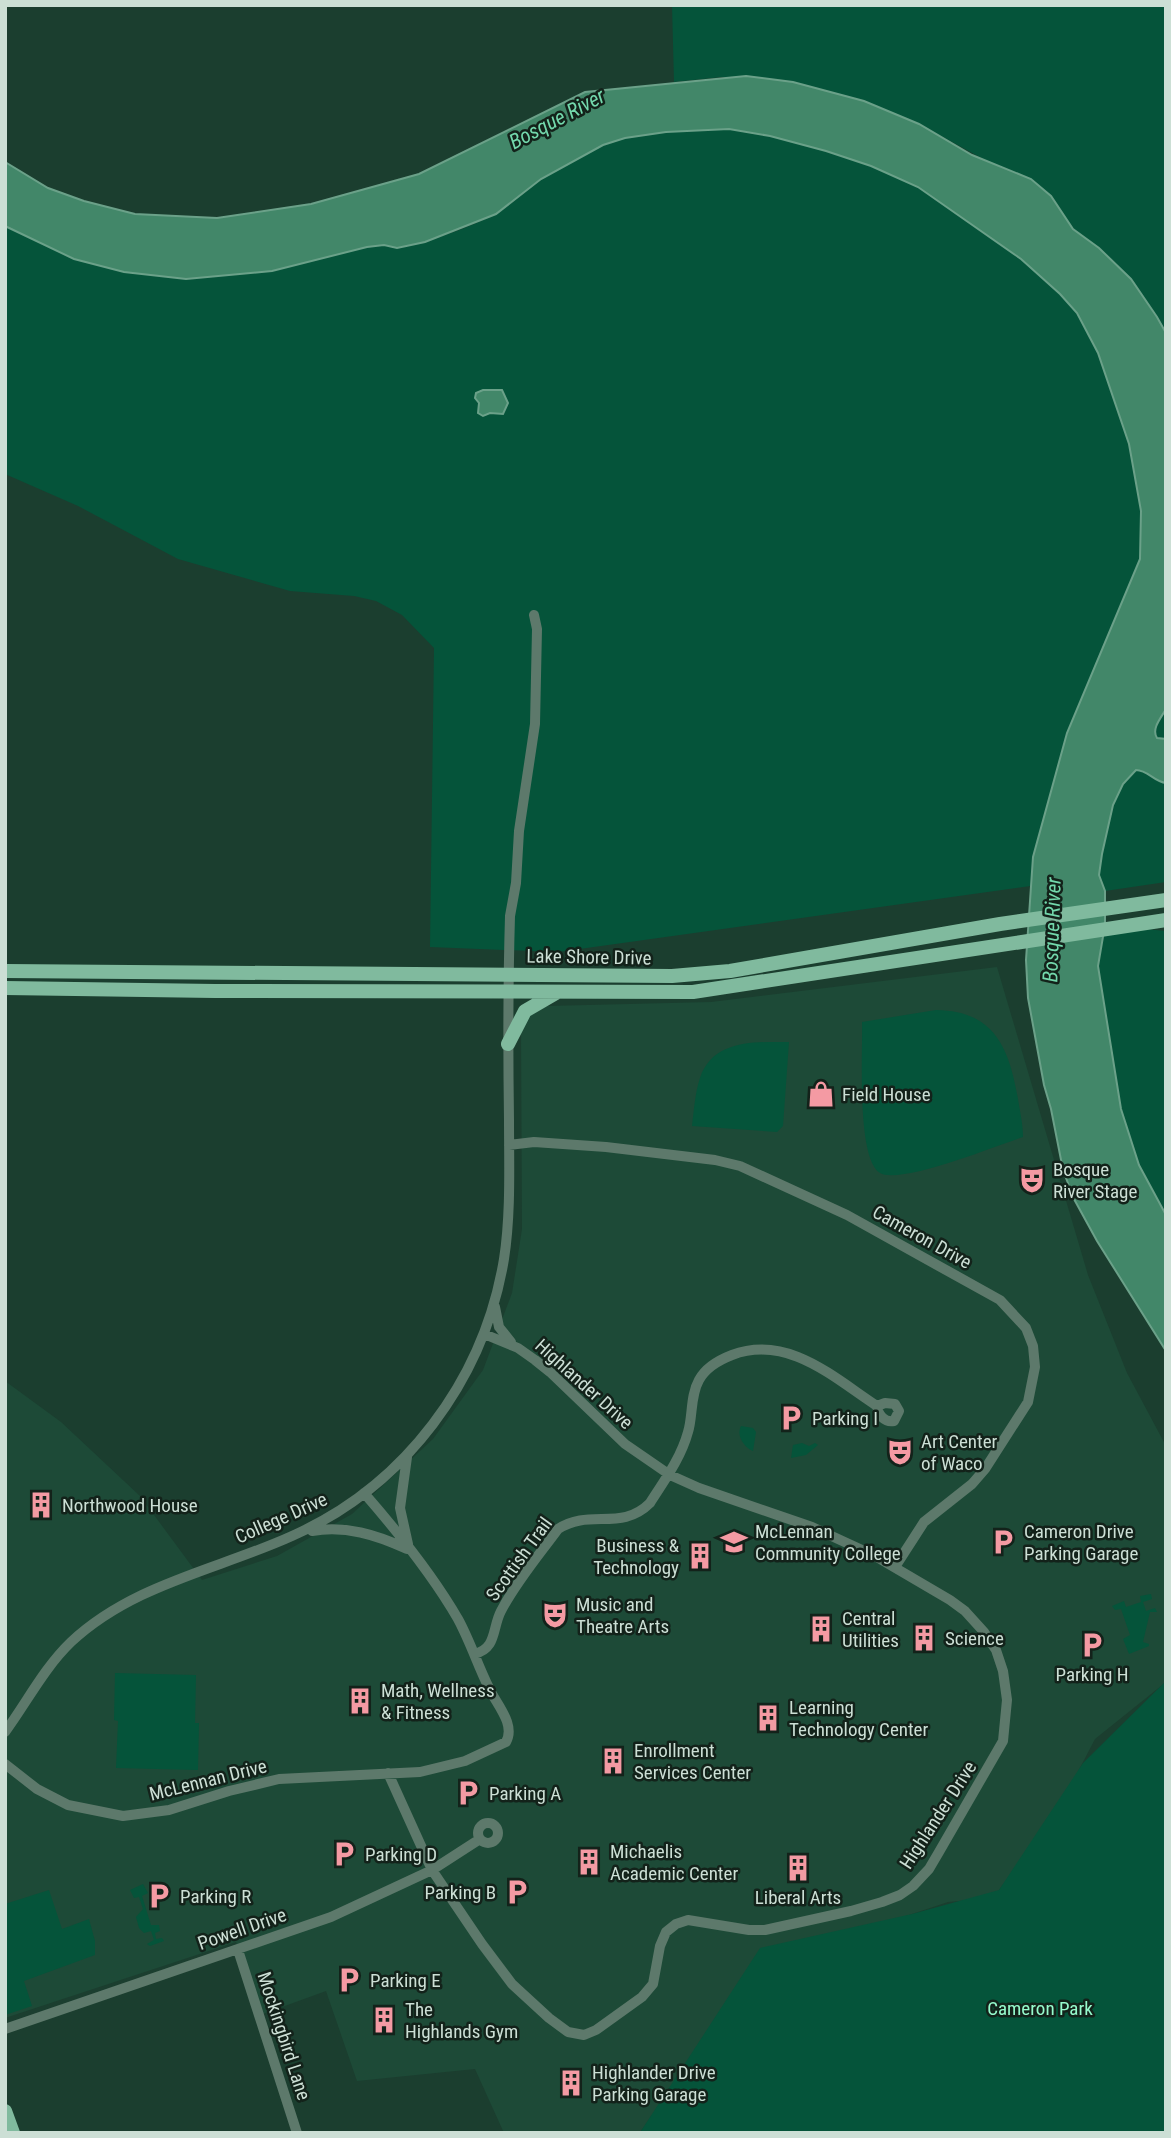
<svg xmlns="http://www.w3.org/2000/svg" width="1171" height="2138" viewBox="0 0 1171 2138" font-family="'Roboto Condensed',sans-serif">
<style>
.built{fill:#1d4a37}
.green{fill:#05543a}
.water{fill:#428769;stroke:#6ba189;stroke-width:2}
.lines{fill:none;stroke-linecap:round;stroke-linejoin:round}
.minor{stroke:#5d796b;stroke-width:10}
.major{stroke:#80ba9e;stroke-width:14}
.labels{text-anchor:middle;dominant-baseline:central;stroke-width:5;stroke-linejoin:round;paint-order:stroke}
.street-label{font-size:19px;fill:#ccdfd5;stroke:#13221a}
.poi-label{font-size:19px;fill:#ccdfd5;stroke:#13221a;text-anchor:start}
.park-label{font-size:19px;fill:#96fbcd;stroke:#13221a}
.water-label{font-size:21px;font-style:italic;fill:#73d8ac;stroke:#13221a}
</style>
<rect width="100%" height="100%" fill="#1b3e2f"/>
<path class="built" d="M997,967L1088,1275L1127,1373L1166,1446V1682L1095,1739L1058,1810L993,1898L948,1902L885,1923L699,2046L641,2131L634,2133H504L475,2069L357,2081L326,1991L260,2015L236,1942L5,2018V1381L61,1422L140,1496L202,1580L277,1556L352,1514L433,1439L483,1370L512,1293L522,1229L521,1032L531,1013L547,1006L711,1002Z"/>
<path class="green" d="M672,5H1166V333L1131,279L1099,248L1073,229L1051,196L919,124L864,101L793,82L722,77L674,82Z
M729,129L770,136L826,151L871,166L918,187L1021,259L1060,294L1077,313L1098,353L1129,445L1141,511L1140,559L1067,733L1033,857L1031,886L558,952L430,947L434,648L402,615L376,601L354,596L290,591L178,559L78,506L5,474V226L74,259L384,245C410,251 471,227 495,214C510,206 524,192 538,182C556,168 581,154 602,145C640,129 688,131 729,129Z
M1166,709V739L1157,738L1154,729Z
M1136,770C1148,770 1154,782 1166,783V882L1105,891C1102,886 1100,881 1099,875C1099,848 1112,786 1136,770Z
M1105,925L1166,931V1215L1139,1165L1121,1109L1098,966Z
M936,1010C995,1011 1009,1048 1018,1099C1020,1112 1023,1124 1023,1137C998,1145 900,1185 880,1173C856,1158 863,1051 862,1022Z
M789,1042L783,1126L777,1132L692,1126C694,1110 695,1093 700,1078C713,1039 756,1042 789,1042Z
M741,1426L753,1428L756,1432L753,1451C744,1447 736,1436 741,1426Z
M802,1443L809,1446L815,1443L818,1445L806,1455L791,1458L793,1445Z
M1151,1594L1152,1599L1143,1602L1146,1611L1155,1608L1157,1612H1150L1143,1642L1149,1644V1646L1129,1654L1123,1639L1130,1635L1121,1609L1115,1610L1112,1606L1124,1601L1126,1607L1141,1602L1140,1596Z
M115,1673L196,1675L195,1723H199L198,1770L116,1768L118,1721L114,1720Z
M1166,1681V2133H642L641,2131L760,1948L912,1914L999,1890L1083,1763Z
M143,1884L148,1893L142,1896L151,1925H159L160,1931L155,1933L156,1939L162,1938L164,1941L150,1946L147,1944L154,1940L151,1931L144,1933L139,1928L136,1917L143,1909L139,1897L134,1898L130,1890Z
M49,1890L62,1929L89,1919L95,1941V1955L24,1981L32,2006L5,2015V1904Z"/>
<path class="water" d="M746,76L793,82L864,101L919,124L972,155L1031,179L1051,196L1073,229L1099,248L1131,279L1157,317L1166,333V709C1161,718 1151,729 1157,738L1166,739V783C1154,782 1148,770 1136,770L1123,784L1113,805L1102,854L1099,875L1105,891V925L1098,966L1121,1109L1139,1165L1166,1215V1351L1097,1241L1074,1199L1063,1170L1051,1109L1044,1085L1028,998L1026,960L1033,857L1067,733L1140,559L1141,511L1129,444L1098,353L1077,313L1060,294L1021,259L918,187L871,166L826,151L770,136L729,129L666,132L625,138L603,145L541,179L496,214L425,242L397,248L384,245L367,247L272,271L186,279L124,272L74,259L5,226V162L48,188L84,201L135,214L217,218L311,204L419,174L585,92Z
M502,390L508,403L503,414L490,413L483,416L478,413L479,403L475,398L476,393L483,390Z"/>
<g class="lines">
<path class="minor" d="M509,1145L534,1142L606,1147L715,1160L740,1166L847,1215L1000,1300L1026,1328L1033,1346L1035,1367L1028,1402L985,1469L972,1484L924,1522L895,1567
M495,1307L499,1327L511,1342
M407,1457L400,1508L408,1544
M312,1531C345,1525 377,1535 407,1549
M474,1654C497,1649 492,1628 501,1611C516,1582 539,1555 558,1529C590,1508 621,1532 650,1503C664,1481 681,1458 688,1432C693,1416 690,1396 699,1380C706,1367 719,1360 732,1355C788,1334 834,1378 877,1406C878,1415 885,1423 894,1421L899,1411L895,1404L885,1403L877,1406
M5,1732C27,1702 44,1668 71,1642C133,1584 217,1570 292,1536C405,1486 484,1380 504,1259C511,1214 509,1165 509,1120C508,1052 508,984 510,916L516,883L519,831L535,724L537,629L534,615
M5,1764L37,1789L68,1805L123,1816L169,1810L229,1791L279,1779L420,1772L465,1761L506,1742C516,1724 496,1704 489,1688C478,1666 470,1641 458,1619C432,1574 398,1532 364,1493
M388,1773L432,1870L482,1944L512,1984L549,2018L568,2032L584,2035L596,2030L642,1997L653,1984L660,1946L666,1932L676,1924L688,1920L749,1930H765L851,1911L882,1902L900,1895L913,1886L929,1869L939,1852L1003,1741L1007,1700L1003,1671L996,1650L984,1632L965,1611L950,1600L875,1556L812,1527L699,1488L670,1475L625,1444L550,1372L535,1360L518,1348L484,1334
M478 1833a10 10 0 1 1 20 0a10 10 0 1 1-20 0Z
M238,1950L297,2133
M5,2029L331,1917L432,1870L480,1839"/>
<path class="major" d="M5,971L672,976L730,971L1000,924L1166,900
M5,988L215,991L693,992L1166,920
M508,1044L525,1011L556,993
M5,2111L13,2133"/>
</g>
<defs>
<g id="shop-bare" transform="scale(2.1)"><path d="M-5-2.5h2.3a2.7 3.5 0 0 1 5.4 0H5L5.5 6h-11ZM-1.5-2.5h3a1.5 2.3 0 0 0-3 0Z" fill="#f49aa3" stroke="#13221a" stroke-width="2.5" paint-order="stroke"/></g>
<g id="theatre-bare" transform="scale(2.1)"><path d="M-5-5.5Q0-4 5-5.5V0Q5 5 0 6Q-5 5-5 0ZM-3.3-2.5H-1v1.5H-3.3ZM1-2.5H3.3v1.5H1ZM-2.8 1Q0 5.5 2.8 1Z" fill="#f49aa3" stroke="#13221a" stroke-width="2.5" paint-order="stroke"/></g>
<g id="parking-bare" transform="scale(2.1)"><path d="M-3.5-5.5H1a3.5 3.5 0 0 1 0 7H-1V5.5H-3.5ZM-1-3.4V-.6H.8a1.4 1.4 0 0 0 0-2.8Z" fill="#f49aa3" stroke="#13221a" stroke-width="2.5" paint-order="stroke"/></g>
<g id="building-bare" transform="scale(2.1)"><path d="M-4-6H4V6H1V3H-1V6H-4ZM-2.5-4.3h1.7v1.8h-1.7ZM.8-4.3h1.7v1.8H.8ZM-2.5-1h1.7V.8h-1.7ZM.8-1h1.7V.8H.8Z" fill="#f49aa3" stroke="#13221a" stroke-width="2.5" paint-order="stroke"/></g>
<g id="university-bare" transform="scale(2.1)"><path d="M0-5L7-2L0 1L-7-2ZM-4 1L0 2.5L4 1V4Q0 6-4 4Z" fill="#f49aa3" stroke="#13221a" stroke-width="2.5" paint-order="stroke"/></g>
</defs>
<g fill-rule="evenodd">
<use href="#shop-bare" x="821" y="1094"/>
<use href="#theatre-bare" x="1032" y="1180"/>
<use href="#parking-bare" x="791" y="1418"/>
<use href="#theatre-bare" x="900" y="1452"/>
<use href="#building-bare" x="41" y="1505"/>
<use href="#university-bare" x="734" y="1542"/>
<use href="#parking-bare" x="1003" y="1542"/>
<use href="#building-bare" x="700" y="1556"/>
<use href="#theatre-bare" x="555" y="1615"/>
<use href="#building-bare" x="821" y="1629"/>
<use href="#building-bare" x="924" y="1638"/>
<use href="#parking-bare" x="1092" y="1645"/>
<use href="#building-bare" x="360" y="1701"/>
<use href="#building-bare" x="768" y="1718"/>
<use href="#building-bare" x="613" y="1761"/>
<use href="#parking-bare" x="468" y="1793"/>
<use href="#parking-bare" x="344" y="1854"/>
<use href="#building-bare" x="589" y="1862"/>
<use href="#building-bare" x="798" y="1868"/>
<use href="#parking-bare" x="517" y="1892"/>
<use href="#parking-bare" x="159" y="1896"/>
<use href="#parking-bare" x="349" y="1980"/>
<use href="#building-bare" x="384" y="2020"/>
<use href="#building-bare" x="571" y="2083"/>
</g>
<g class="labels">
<g class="street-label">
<text transform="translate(589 957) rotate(1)">Lake Shore Drive</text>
<text transform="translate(922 1237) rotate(29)">Cameron Drive</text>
<text transform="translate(584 1384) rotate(42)">Highlander Drive</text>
<text transform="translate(281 1518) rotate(-24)">College Drive</text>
<text transform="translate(519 1559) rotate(-54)">Scottish Trail</text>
<text transform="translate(208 1780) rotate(-14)">McLennan Drive</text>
<text transform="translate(938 1815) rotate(-57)">Highlander Drive</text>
<text transform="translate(242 1929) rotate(-19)">Powell Drive</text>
<text transform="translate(284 2036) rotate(72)">Mockingbird Lane</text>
</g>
<g class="poi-label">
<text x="842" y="1094">Field House</text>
<text x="1053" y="1169">Bosque<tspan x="1053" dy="22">River Stage</tspan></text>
<text x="812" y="1418">Parking I</text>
<text x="921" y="1441">Art Center<tspan x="921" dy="22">of Waco</tspan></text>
<text x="62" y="1505">Northwood House</text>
<text x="755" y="1531">McLennan<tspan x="755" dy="22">Community College</tspan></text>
<text x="1024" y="1531">Cameron Drive<tspan x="1024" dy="22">Parking Garage</tspan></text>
<text x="679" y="1545" text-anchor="end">Business &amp;<tspan x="679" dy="22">Technology</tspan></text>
<text x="576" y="1604">Music and<tspan x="576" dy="22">Theatre Arts</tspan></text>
<text x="842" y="1618">Central<tspan x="842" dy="22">Utilities</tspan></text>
<text x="945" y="1638">Science</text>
<text x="1092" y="1674" text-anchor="middle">Parking H</text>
<text x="381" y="1690">Math, Wellness<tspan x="381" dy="22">&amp; Fitness</tspan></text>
<text x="789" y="1707">Learning<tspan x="789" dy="22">Technology Center</tspan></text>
<text x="634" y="1750">Enrollment<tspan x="634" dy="22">Services Center</tspan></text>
<text x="489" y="1793">Parking A</text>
<text x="610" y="1851">Michaelis<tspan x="610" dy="22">Academic Center</tspan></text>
<text x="365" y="1854">Parking D</text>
<text x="496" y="1892" text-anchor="end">Parking B</text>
<text x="180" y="1896">Parking R</text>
<text x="798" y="1897" text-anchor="middle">Liberal Arts</text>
<text x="370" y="1980">Parking E</text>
<text x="405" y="2009">The<tspan x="405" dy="22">Highlands Gym</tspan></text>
<text x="592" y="2072">Highlander Drive<tspan x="592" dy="22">Parking Garage</tspan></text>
</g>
<g class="park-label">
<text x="1040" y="2008">Cameron Park</text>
</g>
<g class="water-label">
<text transform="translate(557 119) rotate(-28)">Bosque River</text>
<text transform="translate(1052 930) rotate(-88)">Bosque River</text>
</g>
</g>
<rect width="1171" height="2138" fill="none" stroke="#ccdfd5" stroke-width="14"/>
</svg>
